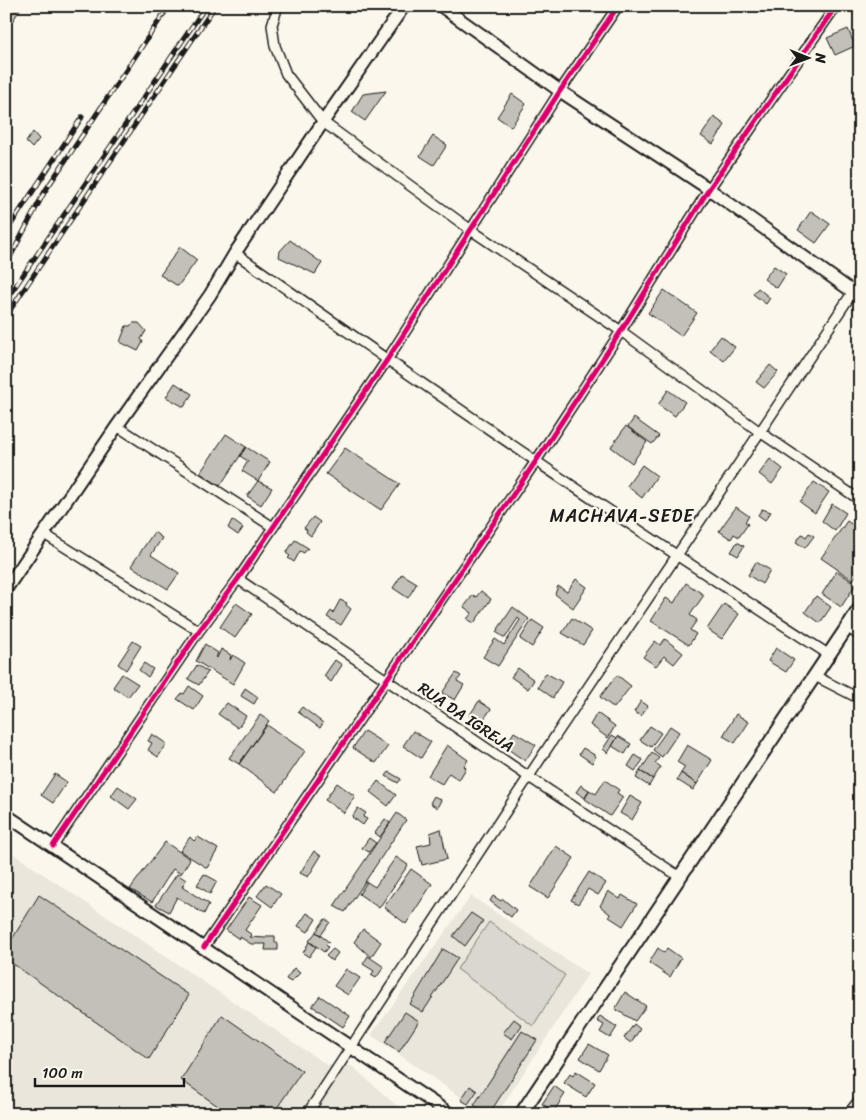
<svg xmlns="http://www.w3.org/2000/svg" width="866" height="1120" viewBox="0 0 866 1120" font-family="Sriracha,sans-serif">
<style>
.built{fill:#eae6dc}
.green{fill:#dad7ce;stroke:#7b7a75}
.building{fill:#c3c0b8;stroke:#1c1c1c}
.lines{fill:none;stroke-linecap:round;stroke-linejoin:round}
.service-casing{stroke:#1c1c1c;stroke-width:8}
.minor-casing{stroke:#1c1c1c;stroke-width:12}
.tertiary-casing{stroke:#1c1c1c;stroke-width:15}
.secondary-casing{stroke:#1c1c1c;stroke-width:16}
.service{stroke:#fbf7ec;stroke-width:4.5}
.minor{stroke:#fbf7ec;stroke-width:9}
.tertiary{stroke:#fbf7ec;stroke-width:11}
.secondary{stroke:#fbf7ec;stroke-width:12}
.rail-casing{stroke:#1c1c1c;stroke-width:5}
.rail{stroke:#fbf7ec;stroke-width:3;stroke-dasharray:9;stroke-linecap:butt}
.cycleway-casing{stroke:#fbf7ec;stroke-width:8}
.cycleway{stroke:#d6006c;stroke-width:5}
.labels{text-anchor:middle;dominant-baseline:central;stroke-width:4.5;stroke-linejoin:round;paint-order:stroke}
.street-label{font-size:16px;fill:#1c1c1c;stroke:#fbf7ec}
.neighbourhood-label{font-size:18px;letter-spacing:1px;fill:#1c1c1c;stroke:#fbf7ec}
</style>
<rect width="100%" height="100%" fill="#fbf7ec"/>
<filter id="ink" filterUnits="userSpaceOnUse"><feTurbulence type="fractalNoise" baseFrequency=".02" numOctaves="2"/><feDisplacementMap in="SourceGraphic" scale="10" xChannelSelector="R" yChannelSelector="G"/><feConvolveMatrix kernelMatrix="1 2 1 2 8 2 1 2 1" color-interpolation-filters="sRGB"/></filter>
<g filter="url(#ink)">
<path class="built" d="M6,849L327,1065L352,1066L406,1114H6Z
M471,896L588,974L497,1114H485L371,1035Z"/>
<path class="green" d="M489,922L565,975L533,1026L457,969Z"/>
<path class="building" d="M7,6H22L12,22L6,16Z
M848,29L855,46L835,55L827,38Z
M386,91L365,121L352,112L363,94Z
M512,94L526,104L511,127L497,117Z
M714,117L725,125L713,144L701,136Z
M33,132L39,139L32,148L26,142Z
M433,136L447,145L434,165L420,156Z
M811,211L830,224L816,243L798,230Z
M290,240L322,263L315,274L279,257L280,251Z
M180,247L197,260L178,286L160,275Z
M774,266L786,274L777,288L764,279Z
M758,288L770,298L766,304L753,294Z
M664,290L697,313L681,336L648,313Z
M133,323H139L146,331L141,339L143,342L138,351L120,342L126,326H130Z
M721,336L735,347L724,361L710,350Z
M770,365L778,372L764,388L756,382Z
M175,383L192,394L184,407L166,397Z
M668,390L685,402L675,416L658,405Z
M634,418L659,436L652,444L628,427Z
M626,426L647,442L632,463L611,447Z
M226,434L246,447L220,486L200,473Z
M246,447L270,462L258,481L242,471L248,461L240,456Z
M345,448L400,484L381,510L326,474Z
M770,459L783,469L772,484L759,474Z
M642,465L657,476L642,498L627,486Z
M258,481L272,488L261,505L247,496Z
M814,482L829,492L815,513L800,502Z
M832,504L846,513L835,531L822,521Z
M736,507L749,516L745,522L748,524L739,537L734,534L731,539L719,531Z
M762,509L771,512L765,520L758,515Z
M313,517L320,522L311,536L306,532L307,530L304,528Z
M232,520L243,528L238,535L228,528Z
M847,521L860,530V571L853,580L821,558Z
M154,532L162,538L151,555L179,573L168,589L131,566Z
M809,533L814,536L805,548L796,542L802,534L806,537Z
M295,540L308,548L304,553L300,551L294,562L288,558L290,556L286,553Z
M737,542L744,546L738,556L731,552Z
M756,562L770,570L762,584L748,575Z
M837,571L856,584L841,607L822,594Z
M402,574L417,583L408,598L393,588Z
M576,579L587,587L573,608L555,594L558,586L567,592Z
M686,583L704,595L690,615L697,620L690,630L696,634L689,645L651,621L666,598L674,603Z
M481,591L491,599L474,623L467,619L472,613L464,607L473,595L476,597Z
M816,596L831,607L820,623L805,612Z
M340,600L347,603L346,605L351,609L341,625L327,617L331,611L333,613Z
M236,603L252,614L235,638L220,627Z
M724,604L739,614L722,639L707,629Z
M513,607L529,619L498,666L483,657L495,639L504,645L520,620L518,618L505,638L496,632Z
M572,618L592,631L583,645L562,633Z
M532,620L544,628L532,647L520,639Z
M665,639L683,653L674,664L664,656L656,666L643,657L655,641L660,645Z
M133,641L141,646L126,670L118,664Z
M205,644L218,653L216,657L217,658L221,649L231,655L230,660L233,655L245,663L233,684L196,661Z
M776,648L794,660L786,672L768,661Z
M335,660L342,665L331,682L324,676Z
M144,663L153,669L148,677L139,670Z
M197,665L208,672L199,685L188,679Z
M518,668L534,680L528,689L511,677Z
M456,673L461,676L457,681L464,685L455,700L442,693Z
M546,673L562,682L553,698L538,687Z
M122,674L138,684L128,697L113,687Z
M617,675L631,686L614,708L600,697Z
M189,686L203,696L194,710L177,699L182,693L184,694Z
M245,688L258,697L254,704L241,696Z
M479,701L491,709L481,723L469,716Z
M641,701L648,706L641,716L634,712Z
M227,703L246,716L238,728L218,714Z
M302,707L323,723L320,728L298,712Z
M597,713L615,726L608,738L590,725Z
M736,714L749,722L735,743L723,736Z
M260,715L269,721L239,764L229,758Z
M267,725L305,751L277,792L239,764Z
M650,726L661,733L651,747L640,740Z
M670,726L679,732L662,757L653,750Z
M364,731L388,746L376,763L353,748Z
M413,731L431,742L421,758L403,746Z
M514,732L536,745L525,761L505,747Z
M152,734L167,744L158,757L148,750L152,743L148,741Z
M612,735L617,738L608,753L603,749Z
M618,736L631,744L625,754L612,746Z
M447,745L468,760L464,766L466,768L459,780L449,773L442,784L428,776Z
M687,745L712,760L697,784L681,773L685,767L677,762Z
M583,748L596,756L592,763L579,754Z
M652,753L659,758L655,763L661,767L653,779L640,771Z
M635,755L643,760L635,771L628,766Z
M640,771L653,779L649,786L636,778Z
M389,772L401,779L398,783L386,776Z
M681,773L697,784L693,790L677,780Z
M55,774L67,782L53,803L41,795Z
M605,780L619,790L617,793L623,797L610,816L585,799L589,790L596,794Z
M378,781L396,795L388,806L370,792Z
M337,783L355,796L344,813L325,800Z
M581,785L589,790L585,798L576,792Z
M118,786L137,799L129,809L111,796Z
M434,796L441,800L437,808L430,803Z
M630,796L642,803L632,820L620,813Z
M358,808L366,813L363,817L367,819L363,825L352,817Z
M397,813L406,820L345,912L334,906Z
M385,819L390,823L380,837L375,833Z
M441,829L447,859L422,865L417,846L431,843L430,833Z
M190,837L194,841L198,837L218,849L207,868L180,851Z
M369,838L376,843L369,852L362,848Z
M165,842L190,859L181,874L173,869L152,902L130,889Z
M556,846L574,858L548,898L530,887Z
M314,851L321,856L308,877L300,873Z
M396,857L408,865L379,908L359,894L367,882L375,887Z
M411,869L432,884L406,924L384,907Z
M589,872L606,883L598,895L588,889L578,904L571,900Z
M177,874L186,880L182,887L209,904L204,914L177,897L169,912L156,905Z
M204,874L217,881L210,894L197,885Z
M266,884L281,894L272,907L257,896Z
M608,891L620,899L622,895L637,904L623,926L609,917L610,914L600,906Z
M39,895L189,995L149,1059L6,959V949Z
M493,896L501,901L503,899L516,910L511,917L490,901Z
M249,897L262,905L245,930L252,935L250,937L266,938V936H275V943H278V950H265L266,944H251L240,937L239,939L226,930Z
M307,913L316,919L308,932L298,926Z
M471,913L483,921L465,946L453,936Z
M325,919L330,922L321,935L316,932Z
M363,929L381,942L371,957L354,942Z
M316,932L329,942L326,945L328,947L324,952L309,941Z
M309,942L316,947L309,957L303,953Z
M658,948L664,953L667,948L681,958L670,977L649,963Z
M333,949L338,953L332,961L326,956Z
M443,949L458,958L423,1012L410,1004Z
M368,956L384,967L376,978L371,975L374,971L363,964Z
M294,968L300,973L291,982L286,979Z
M346,969L360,978L348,995L334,986Z
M625,992L646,1006L635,1021L615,1009Z
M320,996L350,1016L343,1027L312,1006Z
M405,1012L419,1021L399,1052L385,1042Z
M222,1015L302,1071L273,1114H229L181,1080Z
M600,1016L617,1027L610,1038L600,1032L604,1025L597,1021Z
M514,1019L522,1025L512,1039L503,1033Z
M634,1024L640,1029L631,1043L624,1038Z
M522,1031L537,1040L489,1114H487L474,1105Z
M589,1044L608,1055L599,1070L580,1058Z
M576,1071L595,1083L586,1097L564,1083L570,1074L573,1076Z
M470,1086L477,1091L468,1104L461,1100Z
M554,1086L565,1094L554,1111L542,1104Z"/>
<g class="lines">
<g class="service-casing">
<path id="service" d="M172,1111L176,1114"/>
</g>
<g class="minor-casing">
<path id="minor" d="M278,6L272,25L275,46L286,74L323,122L471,230L621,331L760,432L860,500
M235,253C430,391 628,525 828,654
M117,426L273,527
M44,534L199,631
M238,579L529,777L680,877
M846,626L860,636
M815,676L860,699
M53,846L199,631L238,579L387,360L560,91L618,6
M204,947L536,461L621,331L709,189L836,6
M307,1114L560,729L760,432L860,281
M848,1114L860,1099"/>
</g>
<g class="tertiary-casing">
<path id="tertiary" d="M441,6L560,91L709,189L860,297
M6,589L117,426L210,295L235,253L323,122L404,6
M6,815L450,1114"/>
</g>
<g class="secondary-casing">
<path id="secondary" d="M521,1114L860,608"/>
</g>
<use href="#service" class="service"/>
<use href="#minor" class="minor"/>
<use href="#tertiary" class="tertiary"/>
<use href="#secondary" class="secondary"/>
<g class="rail-casing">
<path id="rail" d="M6,232L82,117
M6,265L45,191L169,6
M6,300L206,6
M6,316L215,6"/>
</g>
<use href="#rail" class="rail"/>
<g class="cycleway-casing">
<path id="cycleway" d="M53,846L199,631L238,579L387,360L560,91L618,6
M204,947L536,461L621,331L709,189L836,6"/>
</g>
<use href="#cycleway" class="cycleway"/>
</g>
</g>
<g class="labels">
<g class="street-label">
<text transform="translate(466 717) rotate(34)">RUA DA IGREJA</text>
</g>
<g class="neighbourhood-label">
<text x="622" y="516">MACHAVA-SEDE</text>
</g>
</g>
<rect width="866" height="1120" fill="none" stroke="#fbf7ec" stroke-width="25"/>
<rect x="12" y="12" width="841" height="1095" fill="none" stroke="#1c1c1c" stroke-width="2" filter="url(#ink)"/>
<g transform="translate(808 58) rotate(91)" stroke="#fbf7ec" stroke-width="4" paint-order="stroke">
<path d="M0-4L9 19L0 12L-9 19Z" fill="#1c1c1c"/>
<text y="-8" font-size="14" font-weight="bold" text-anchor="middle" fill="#1c1c1c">N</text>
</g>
<path d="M35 1078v8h149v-8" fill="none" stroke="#1c1c1c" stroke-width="2.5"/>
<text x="42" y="1078" font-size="15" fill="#1c1c1c" stroke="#fbf7ec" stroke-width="4" paint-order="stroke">100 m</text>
</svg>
